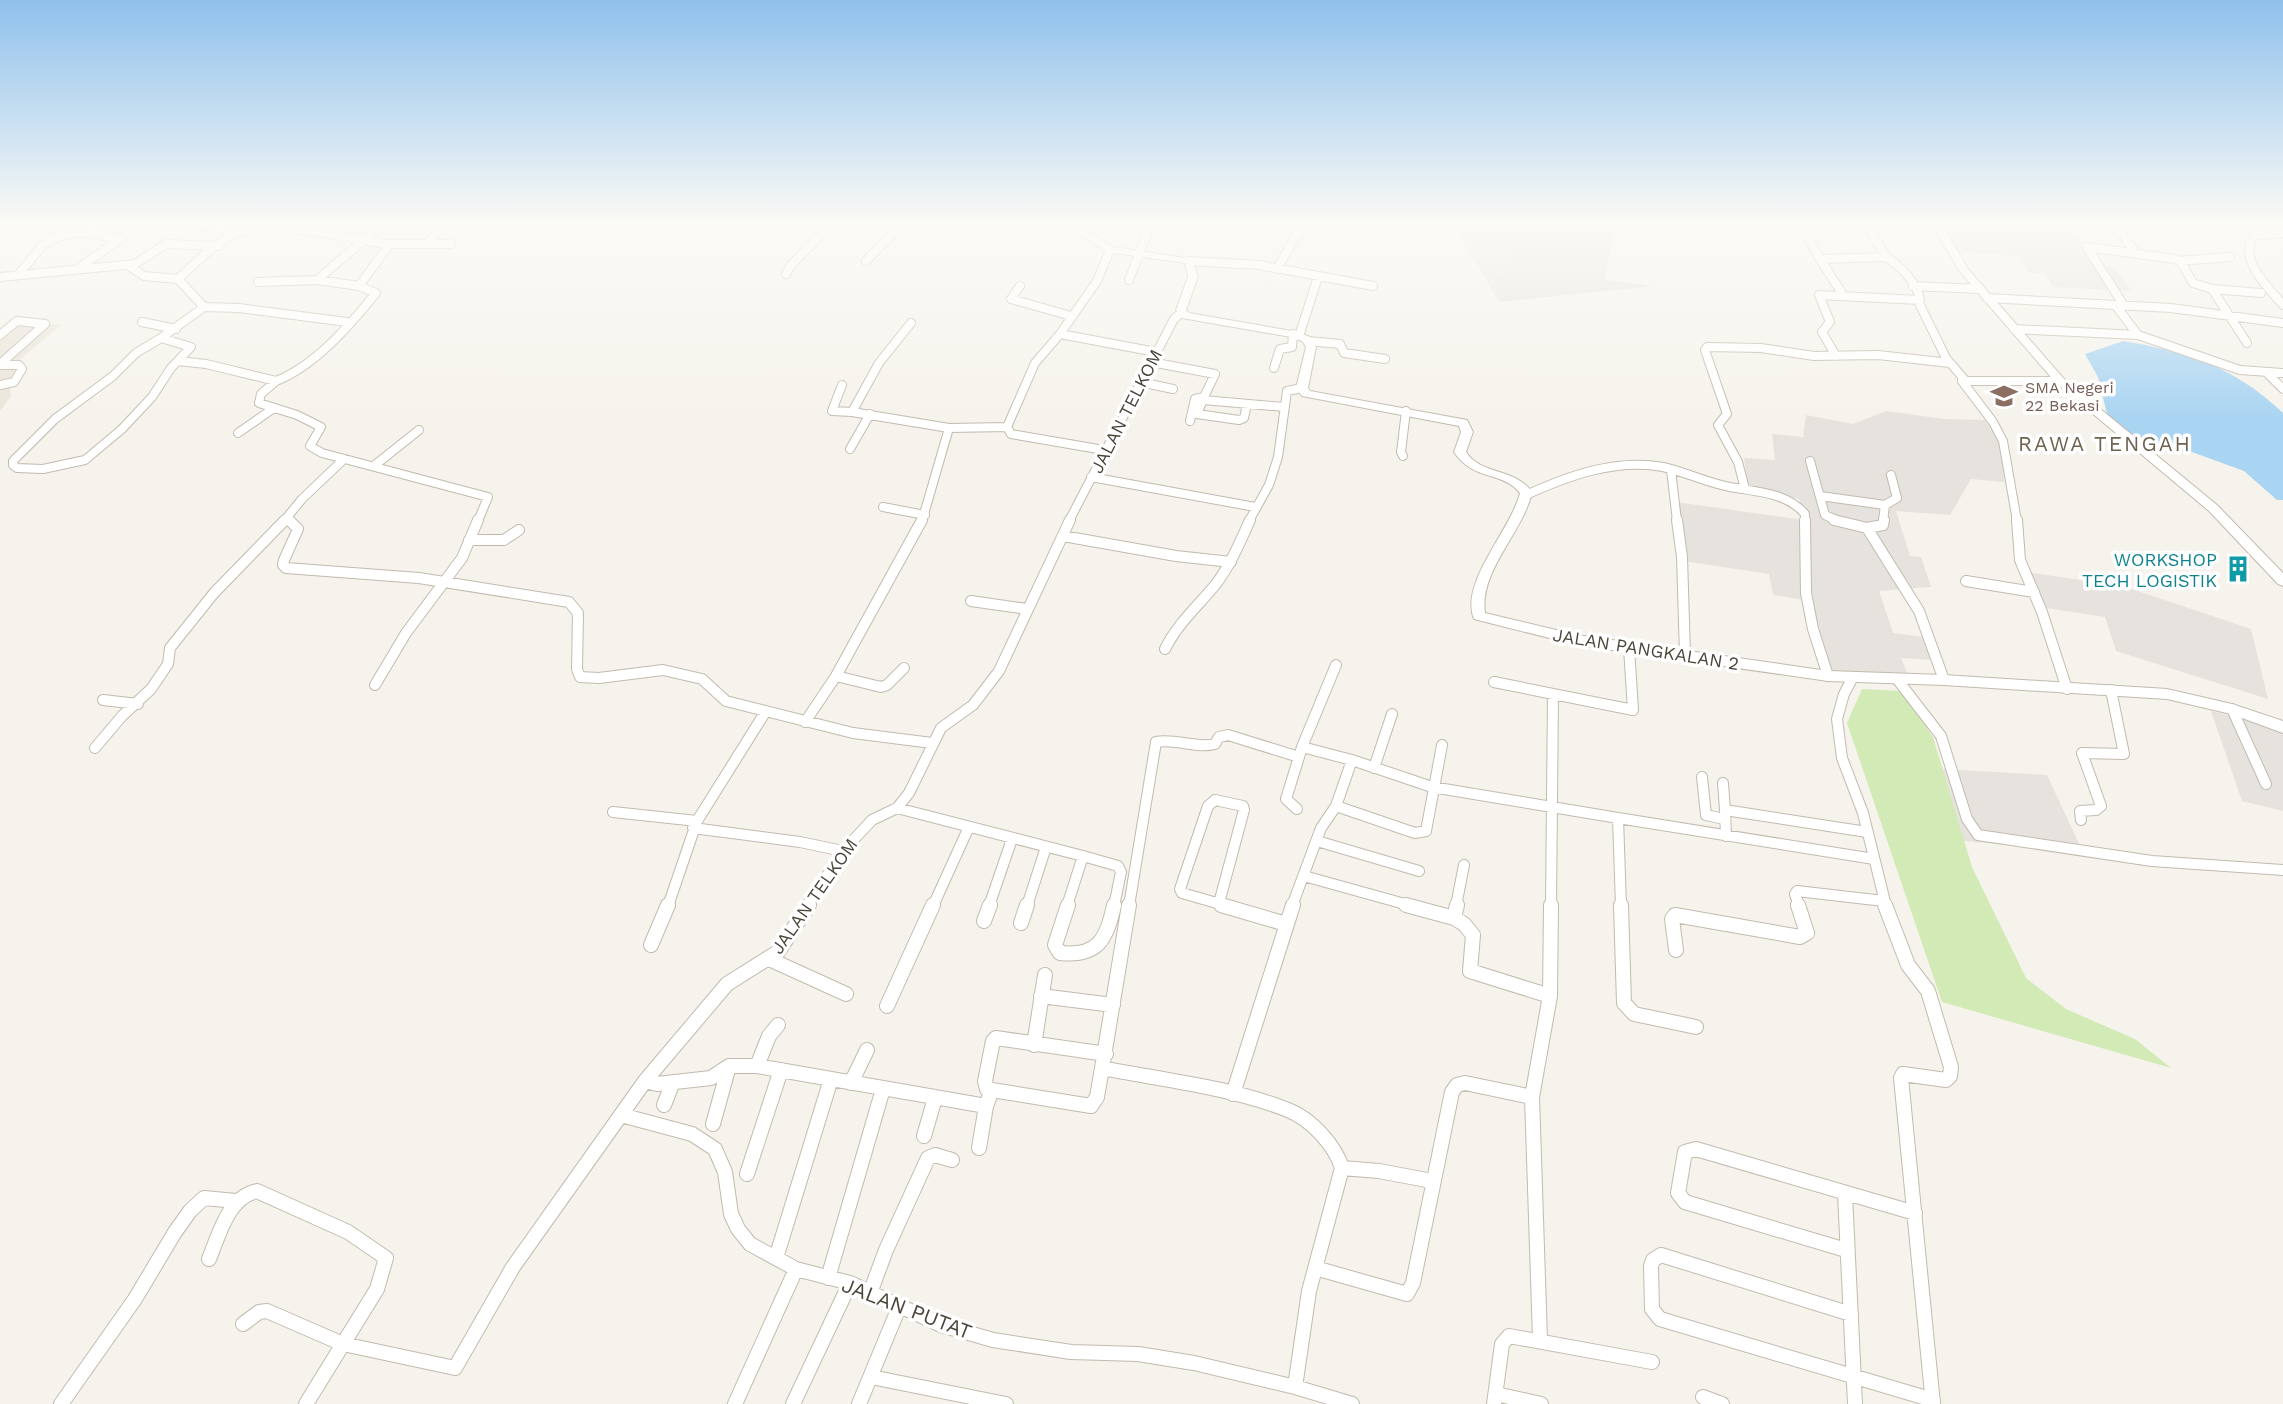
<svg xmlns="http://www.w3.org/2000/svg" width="2283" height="1404" viewBox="0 0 2283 1404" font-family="'Work Sans',sans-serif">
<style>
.residential{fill:#eae5da}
.industrial{fill:#e6e2dd}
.green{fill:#d2eab5}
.water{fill:#a9d4f2}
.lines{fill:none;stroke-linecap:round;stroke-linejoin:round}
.minor-far2-casing{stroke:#c2bbae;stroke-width:10}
.minor-far1-casing{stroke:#c2bbae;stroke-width:12}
.minor-casing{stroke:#c2bbae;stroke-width:16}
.tertiary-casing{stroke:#c2bbae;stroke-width:2}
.minor-far2{stroke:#fff;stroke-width:8}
.minor-far1{stroke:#fff;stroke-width:10}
.minor{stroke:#fff;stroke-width:14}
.tertiary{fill:#fff;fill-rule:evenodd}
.labels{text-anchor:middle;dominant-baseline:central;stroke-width:7;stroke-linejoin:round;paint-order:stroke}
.far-education-label{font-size:16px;fill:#785e54;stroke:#fff;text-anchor:start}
.street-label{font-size:18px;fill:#4b4439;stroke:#fff}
.culture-label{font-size:18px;fill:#0d838f;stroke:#fff;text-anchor:end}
.quarter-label{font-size:21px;letter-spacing:2px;fill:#6e6250;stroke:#fff}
.near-street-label{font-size:21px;fill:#4b4439;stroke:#fff}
</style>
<rect width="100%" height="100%" fill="#f6f3ec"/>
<path class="residential" d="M1452,223L1527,231L1494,279L1499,302Z
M12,321L61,325L16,363L21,367L10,388L11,396L0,411V329Z"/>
<path class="industrial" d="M1469,223H1577L1615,233L1604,280L1653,286L1499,302L1494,280L1527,231Z
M1940,223H2067L2084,242L2099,265L2115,267L2132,291L2053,287L2045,273H2029L2019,256L1958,252Z
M1886,411L1945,419L1985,420L2003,447L2004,482L1971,479L1950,515L1896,511L1910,556L1921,557L1931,587L1879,591L1893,633L1924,637L1933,660L1901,658L1908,675L1832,673L1811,601L1773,595L1769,574L1683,561L1676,502L1804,520L1799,499L1748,489L1744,458L1775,460L1772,434L1803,437L1806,415L1853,424Z
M2027,572L2126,587L2251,629L2268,699L2116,651L2105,617L2040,607Z
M2211,711L2270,726L2283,733V811L2242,801Z
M1942,769L2047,775L2083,852L1964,841Z"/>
<path class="green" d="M1862,689L1901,691L1933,737L1972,867L2026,978L2066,1009L2135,1039L2171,1068L1942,1002L1847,723Z"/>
<path class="water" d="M2123,341C2188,352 2235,367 2283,413V500H2277L2244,471L2192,452L2165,451L2109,422L2098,377L2085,354Z"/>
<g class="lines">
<g class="minor-far2-casing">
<path id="minor-far2" d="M180,223L240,231
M799,223L826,229
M2114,223L2135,252
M2283,233L2254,235C2237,259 2268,287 2283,305
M364,240L389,245L359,286L317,280Z
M364,240L384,223
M1810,241L1820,259L1886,257L1867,225
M386,244H451
M427,244L445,223
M1820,259L1843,295
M866,261L903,223
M1189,261L1259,265L1373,286
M2179,261L2230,257
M127,265L144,276L178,279
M1277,269L1294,239L1309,223
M76,270L120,239L82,232
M786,274L791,265L832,223
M18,275L42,246L52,239L109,223
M0,277L135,264L166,244L219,246
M1129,280L1151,223
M258,282L317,280
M1020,286L1011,299L1071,316
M1913,286L1980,289
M2212,289L2247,343
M1987,298L2171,308L2283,323
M1918,301L1946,358L1964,379
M2116,306L2138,335
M2124,306L2087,247L2175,259L2181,262L2193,283L2212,289L2261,293
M204,307L178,279C196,263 216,241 239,232C266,222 335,234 364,240
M142,322L176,329
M911,323L879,363L852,412L949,428
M2014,329L2138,335L2240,370L2283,373
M1060,334L1156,352
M0,335L17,321L45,324L0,364
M1299,336L1318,277
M161,338L191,347L171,368L152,397L122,429L85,460L43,469L17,468L13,465V461L55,419L113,376L136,353Z
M161,338L204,307L239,308L347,322
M1308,341L1340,344L1344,353L1385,359
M1836,356L1822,332L1830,322L1819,295L1920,300C1918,284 1900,265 1886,257
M178,361L206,364L276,381C315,366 350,325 376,293L359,286
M1151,362L1215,374L1204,397L1195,399L1190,421
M0,365H19L22,369L14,382L0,385
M1274,368L1280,349L1292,347L1293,334
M2267,373L2283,389
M276,381L261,394L259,403L297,415L321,427L310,446L322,453L488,497L478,521
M1140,382L1173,389
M842,385L832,411L852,412
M1247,404L1244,418L1239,420L1197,414L1203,400L1284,407
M1007,427L1035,363L1060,334L1097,281L1110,250
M238,433L274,408
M850,449L870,414
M1403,456L1401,452L1406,411
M1810,461L1825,515L1838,521
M375,465L419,430
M1671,470L1677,521
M1091,477L1255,507
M1745,489L1738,462L1718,425L1727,414L1705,350L1707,347L1761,348L1814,356L1878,355L1950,363
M1526,495C1568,476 1616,458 1663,467C1686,472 1707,483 1730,487C1757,492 1786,492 1805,514V521
M1820,496L1885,505
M883,507L925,515
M287,518L290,521
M284,521L302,499L344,459
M922,521L949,428L1007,427L1011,434L1104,450
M1069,521L1174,319L1181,313
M1249,521L1269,485L1278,457L1287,391L1302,388
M1883,521L1885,505L1897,498L1891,475
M2017,521L2003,441L1993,422L1962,381H2060"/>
</g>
<g class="minor-far1-casing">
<path id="minor-far1" d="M289,520L298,529L284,560L283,565L286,568L419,578L569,602L578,613L577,669L580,677L599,678L663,670L702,679L726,701L853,733L932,743
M1677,520L1682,557L1685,655
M1805,520L1806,593L1813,629L1828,676
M1834,520L1867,528L1919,611L1944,680
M2017,520L2020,560L2042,612L2067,689
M1867,528L1883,525L1884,520
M1063,536L1176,556L1231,562
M469,540H504L519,530
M1966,581L2034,592
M971,601L1027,609
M1165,649C1178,623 1198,606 1216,584C1231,564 1240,542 1250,520
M1336,665L1302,747L1352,760L1432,787L1618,818L1621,906
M836,676L881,687L887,685L904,668
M1853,677L1844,694L1837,719L1842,758L1863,813L1886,906
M1897,679L1941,736L1967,819L1978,835L2152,861L2283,870
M1494,682L1633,710L1629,648
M375,685L406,633L462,558L478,520
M103,700L138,704
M2232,709L2266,784
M805,722L836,676L922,520
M95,748L122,716L151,689L168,664L170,648L214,593L285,520
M1374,768L1392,714
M1702,777L1706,815L1724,819
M1723,783L1725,810
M1336,806L1415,833L1426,831L1442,745
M897,808L1083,856
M1297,809L1286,799L1299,757
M613,812L697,821
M1618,818L1874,859
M2081,820L2080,811L2096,810L2101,806L2082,753L2124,754L2111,690
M693,828L800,842L843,851
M1726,836L1725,810L1867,832
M1317,841L1419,871
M1083,856L1118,866L1121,872L1114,906
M1304,876L1412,906
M1219,903L1244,810L1243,806L1215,800L1208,806L1180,889L1182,893L1227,906
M668,906L697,821L766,711
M807,906L843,851L872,820L897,808L909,793L941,728L973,705L999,671L1070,520
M933,906L968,829
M989,906L1012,839
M1027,906L1046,847
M1067,906L1083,856
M1129,906L1156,742C1176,738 1196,749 1215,744L1219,737L1228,735L1299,757L1302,747
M1292,906L1321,828L1336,806L1352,760
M1456,906L1464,865
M1551,906L1553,694
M1799,906L1795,894L1797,891L1884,901"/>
</g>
<g class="minor-casing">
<path id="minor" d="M1068,905L1055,945L1060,953C1098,957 1107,939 1114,905
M1129,905L1102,1068C1163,1080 1230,1087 1288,1110C1311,1119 1335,1145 1342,1168L1309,1291L1295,1387
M1221,905L1286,924
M1406,905L1454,918L1457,905
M1621,905L1624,1003L1634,1014L1696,1027
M1885,905L1908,965L1928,991L1951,1067L1950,1076L1946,1080L1903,1074L1901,1078L1933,1404
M1454,918L1464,924L1473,935L1470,971L1550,996
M984,921L990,905
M1021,923L1027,905
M651,945L668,905
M1676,950L1672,919L1675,915L1800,937L1807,933L1798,905
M769,959L846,994
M1041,996L1113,1005
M887,1006L933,905
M1034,1045L1045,975
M757,1066L769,1036L778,1025
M645,1081L657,1084L711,1078L729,1066H757L986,1106L992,1090L1091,1106L1097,1097L1102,1068
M851,1083L867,1050
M992,1090L987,1089L985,1081L993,1041L996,1038L1106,1054
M1233,1094L1293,905
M664,1105L673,1082
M621,1115L692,1134L715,1149L725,1172L731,1214L738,1229L750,1244L796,1269L850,1283L941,1325L993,1340L1071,1352L1138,1354L1194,1363L1295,1387L1352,1404
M713,1124L729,1066
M924,1136L935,1098
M979,1148L986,1106
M1342,1168L1379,1171L1432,1181
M747,1174L781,1070
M1845,1194L1855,1404
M1846,1250L1685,1202L1678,1193L1685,1152L1696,1149L1915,1213
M776,1258L831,1079
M209,1259C219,1235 228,1197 257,1191L348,1232L386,1258L377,1289L343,1344L267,1311L259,1312L243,1324
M1315,1268L1407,1294L1413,1283L1452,1092L1457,1085L1465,1083L1532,1097
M828,1278L883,1089
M870,1293L886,1250L928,1158L935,1155L952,1160
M1851,1314L1661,1255L1653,1260L1651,1266L1652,1309L1660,1319L1933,1400
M1540,1339L1532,1097L1550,996L1551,905
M871,1377L1006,1404
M1496,1394L1541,1404
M1703,1397L1722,1404
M61,1404L135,1299L175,1232L190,1211L204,1198L236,1201
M306,1404L343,1344L455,1368L513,1267L645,1081L727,984L778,952L809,905
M735,1404L796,1269
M793,1404L850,1283
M859,1404L900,1305
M1494,1404L1502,1344L1509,1336L1652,1362"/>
</g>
<g class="tertiary-casing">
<path id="tertiary" d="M1050,223H1067L1081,227L1113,247L1192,259L1198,277L1186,310L1189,313L1297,332L1310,337L1316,347L1308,388L1310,391L1467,420L1473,432L1466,452C1482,476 1514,467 1532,492C1523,533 1479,570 1485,613L1577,635L1828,671L1944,675L2167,689L2232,704L2283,721V733L2231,714L2167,699L1944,685L1828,681L1577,645L1474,619C1459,583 1511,530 1520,493C1501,470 1474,482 1454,452L1461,432L1459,426L1302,396L1296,388L1306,347L1302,341L1291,337L1182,318L1176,310L1188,277L1185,263L1107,252L1075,231Z
M1931,223H1941L1968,269L2064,379L2217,505L2283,573V586L2278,584L2209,511L2056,383L1960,272Z"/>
</g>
<use href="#minor-far2" class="minor-far2"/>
<use href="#minor-far1" class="minor-far1"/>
<use href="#minor" class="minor"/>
<use href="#tertiary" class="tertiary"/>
</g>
<linearGradient id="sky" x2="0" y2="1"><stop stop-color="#8fc1ec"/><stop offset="0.53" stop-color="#fbfaf6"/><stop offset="1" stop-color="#fbfaf6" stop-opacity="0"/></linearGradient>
<rect width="2283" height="420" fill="url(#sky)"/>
<defs>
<g id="school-bare" transform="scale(2.1)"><path d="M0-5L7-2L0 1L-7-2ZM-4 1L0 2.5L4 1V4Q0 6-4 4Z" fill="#8d6e63" stroke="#fff" stroke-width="2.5" paint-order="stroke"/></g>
<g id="building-bare" transform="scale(2.1)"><path d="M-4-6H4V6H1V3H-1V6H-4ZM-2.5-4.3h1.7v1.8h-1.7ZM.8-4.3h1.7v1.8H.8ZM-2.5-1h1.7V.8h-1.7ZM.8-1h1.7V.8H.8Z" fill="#0f9aa8" stroke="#fff" stroke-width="2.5" paint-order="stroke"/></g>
</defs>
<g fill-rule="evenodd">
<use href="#school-bare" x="2004" y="396"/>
<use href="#building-bare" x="2238" y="569"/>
</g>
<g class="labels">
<g class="far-education-label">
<text x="2025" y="387">SMA Negeri<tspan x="2025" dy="18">22 Bekasi</tspan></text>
</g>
<g class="street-label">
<text transform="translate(1126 411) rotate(-63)">JALAN TELKOM</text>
<text transform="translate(1646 649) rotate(9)">JALAN PANGKALAN 2</text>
<text transform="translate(814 896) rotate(-55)">JALAN TELKOM</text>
</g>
<g class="culture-label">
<text x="2217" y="559">WORKSHOP<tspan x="2217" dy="21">TECH LOGISTIK</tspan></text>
</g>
<g class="quarter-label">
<text x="2105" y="443">RAWA TENGAH</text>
</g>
<g class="near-street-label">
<text transform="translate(907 1308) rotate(21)">JALAN PUTAT</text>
</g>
</g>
</svg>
